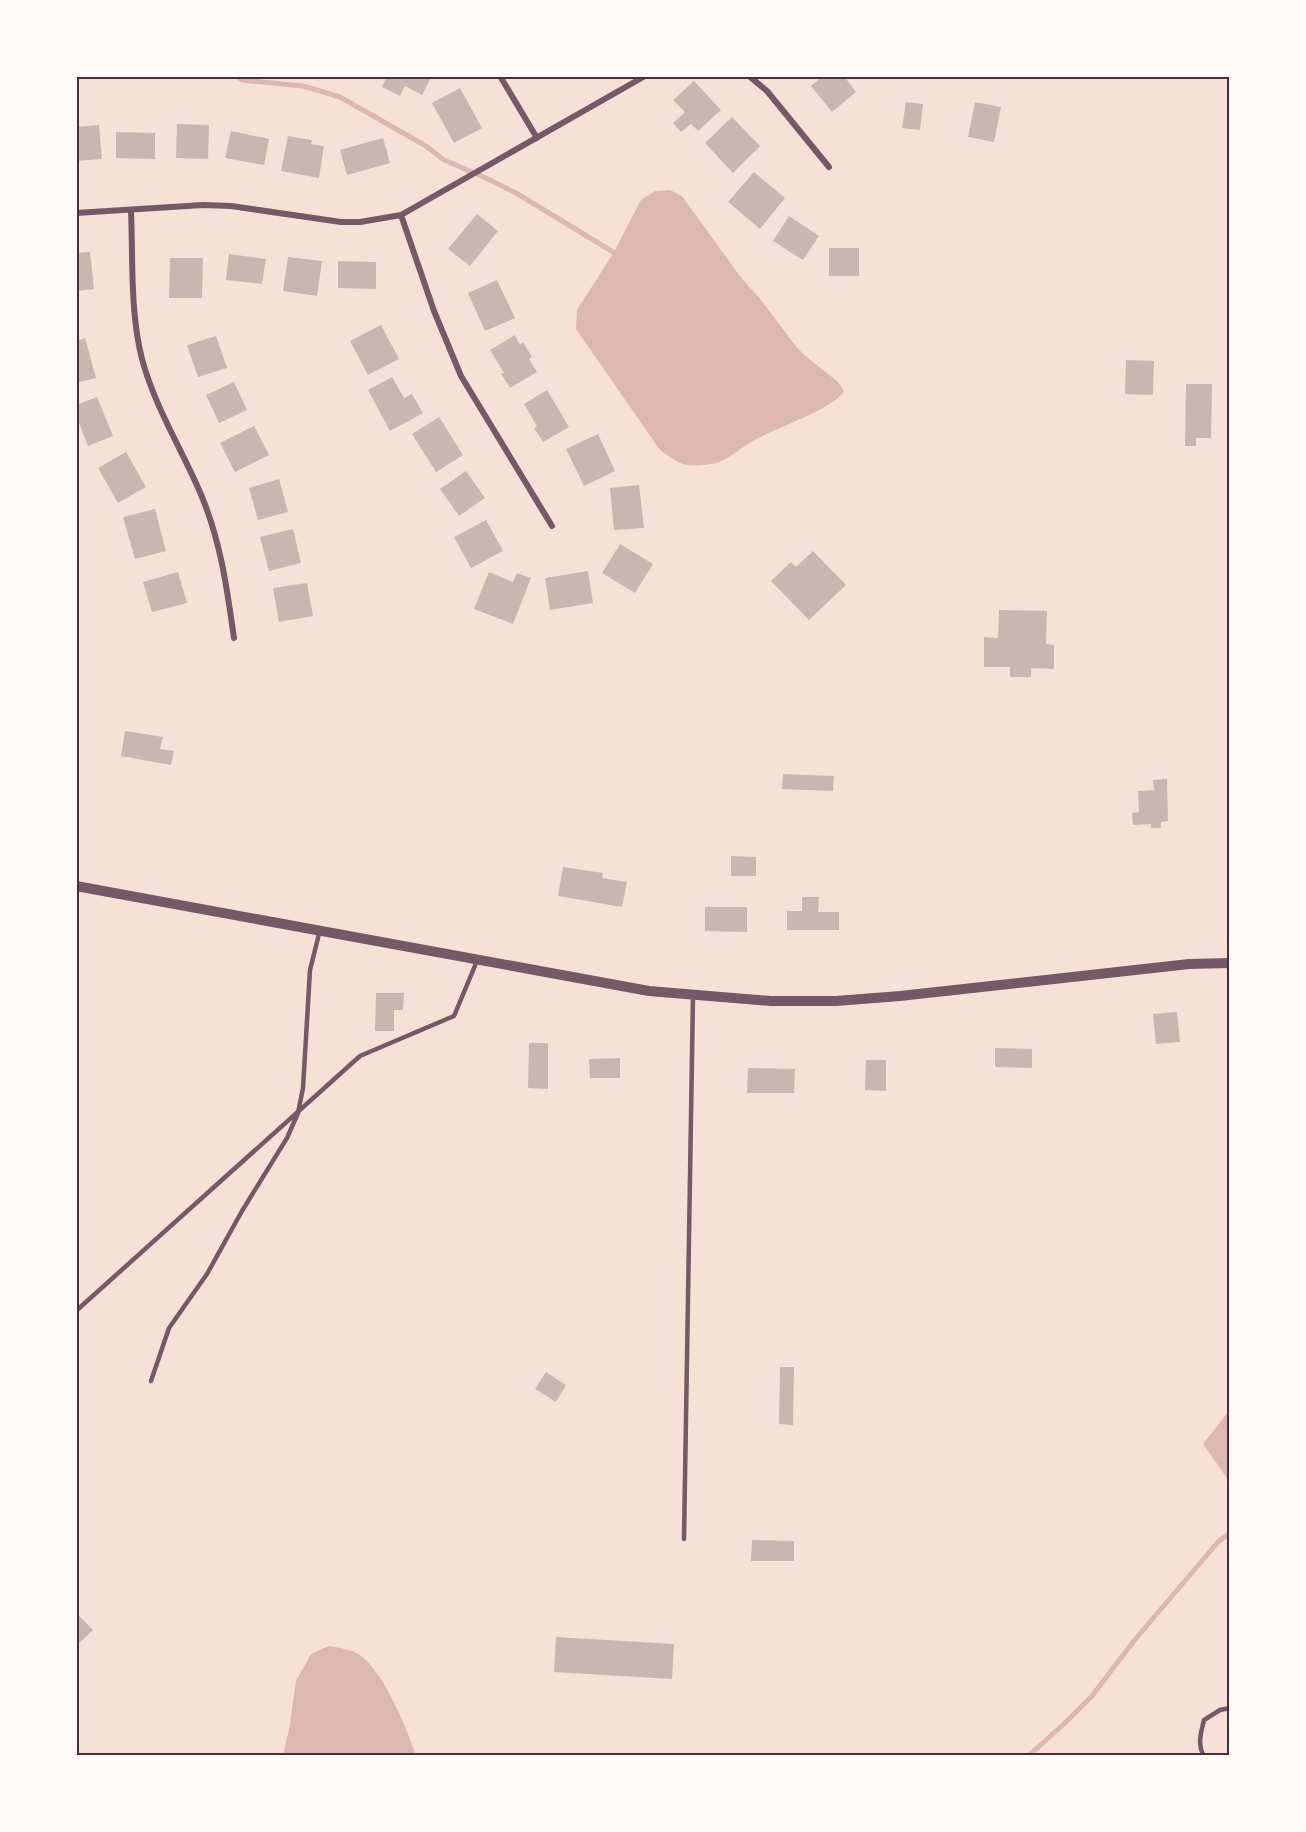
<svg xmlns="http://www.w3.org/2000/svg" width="1306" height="1832" viewBox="0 0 1306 1832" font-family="Inter,sans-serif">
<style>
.water{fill:#dcb8b0}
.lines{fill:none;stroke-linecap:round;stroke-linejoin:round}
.stream{stroke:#dcb8b0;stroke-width:5}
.building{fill:#ccb4b1}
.service{stroke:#755966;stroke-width:4.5}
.minor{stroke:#755966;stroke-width:6}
.tertiary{stroke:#755966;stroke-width:10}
.neatline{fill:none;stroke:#4a2c40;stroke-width:2}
</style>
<rect width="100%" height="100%" fill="#f7e1d7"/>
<path class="water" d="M670,190L682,196L739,275L761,300L791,340L803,354L838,382L844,391C835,409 772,429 751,442C740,449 724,463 711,464C685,468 680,465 660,450L576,329L577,310L614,252L641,200L655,191Z
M1229,1411V1481L1203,1444Z
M329,1646C340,1648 352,1649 361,1656C385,1674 406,1727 416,1755H283L289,1730L296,1681L311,1654Z"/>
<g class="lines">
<path class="stream" d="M236,76L242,80L303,86L340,97L426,146L444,160L486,178L516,193L618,255
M1028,1756L1064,1724L1092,1696L1133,1642L1218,1542L1230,1533"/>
</g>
<path class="building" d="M387,76H432L422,95L405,86L400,96L382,87Z
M823,76H844L856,92L832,112L811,86Z
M694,81L721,110L698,131L691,124L681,132L673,123L685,112L673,100Z
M460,88L482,128L454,143L432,103Z
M906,102L923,104L920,130L902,128Z
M975,102L1001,107L994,142L968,137Z
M732,117L760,146L733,173L705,143Z
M177,124L209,125L208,159L176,158Z
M99,125L102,159L76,161V127Z
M231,131L269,139L264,165L225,158Z
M116,132L155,133V159L116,158Z
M288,136L312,140L311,144L324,146L319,178L281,171Z
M383,138L390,163L347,175L340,150Z
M754,172L785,198L760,229L728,202Z
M477,214L498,231L470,266L448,249Z
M789,216L819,236L803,260L773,241Z
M829,248H859V276H829Z
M90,252L94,289L76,291V253Z
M229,254L266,259L262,284L226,280Z
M288,257L322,261L317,296L283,291Z
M170,258H203L202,298H169Z
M338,261L376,262V289L338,288Z
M497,280L515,318L485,331L468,293Z
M381,325L399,359L368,375L350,341Z
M515,335L520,345L523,342L532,357L529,359L537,372L510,388L501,374L504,373L490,350Z
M216,336L227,368L198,377L187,345Z
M85,338L96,378L76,383V341Z
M1126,360L1154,361L1153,395L1125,394Z
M392,377L404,398L412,394L423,413L390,431L368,390Z
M234,382L247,410L219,423L206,395Z
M1186,384H1212L1211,438H1196V446H1185Z
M547,390L569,427L543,442L534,428L537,426L524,404Z
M97,397L113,436L88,446L79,423H76V405Z
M439,417L463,455L436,472L412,434Z
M254,426L269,455L235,472L220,443Z
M598,434L615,471L584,486L566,449Z
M126,452L146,487L118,503L98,468Z
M466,471L485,498L459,516L440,489Z
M279,479L288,512L258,520L249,488Z
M639,485L644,528L614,530L610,488Z
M155,509L166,551L135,559L123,517Z
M486,520L503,551L471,568L454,537Z
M293,529L301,563L269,571L260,537Z
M620,544L653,564L635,593L602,573Z
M813,551L846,585L809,620L771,581L791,562L796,567Z
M588,571L593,603L550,610L545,578Z
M178,572L187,603L152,612L143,582Z
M489,572L513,582L517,573L531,578L513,624L474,609Z
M307,583L313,616L279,622L273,588Z
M999,610L1047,611L1046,644L1054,645V669L1031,668V677H1010V667H984V637L998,638Z
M125,731L163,737L160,749L174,751L171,765L121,756Z
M783,774L834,776L833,791L782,789Z
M1167,779L1168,821L1161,822V828H1151V824L1133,825L1132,813L1139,812L1138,791L1154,790L1153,780Z
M731,856L756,857V876H731Z
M563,867L603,873L602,878L627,882L622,907L558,896Z
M802,897H819L818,912H839V930H787V911H802Z
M705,907H747V932L705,931Z
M376,993H404L403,1010H394V1031H375Z
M1177,1012L1180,1042L1156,1044L1153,1014Z
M529,1043H548V1089L528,1088Z
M995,1048L1032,1049V1068L995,1067Z
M620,1058V1078H590L589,1059Z
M866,1060H886V1091L865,1090Z
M748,1068L795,1069L794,1093H747Z
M780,1367H794L793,1425L779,1424Z
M546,1372L566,1385L556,1402L535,1389Z
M752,1540L794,1541V1561H751Z
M76,1613L93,1630L76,1646Z
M556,1637L674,1644L672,1679L554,1672Z"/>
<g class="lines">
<path class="service" d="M76,1311L360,1056L454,1016L477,961
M151,1381L169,1328L207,1274L242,1211L287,1138L298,1113L303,1088L310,970L320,930
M684,1539L693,996
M1204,1756C1197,1745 1201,1732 1204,1720L1220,1710L1230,1708"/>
<path class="minor" d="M500,76L537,138
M749,76L767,91L829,167
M131,210C133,259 130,312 142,359C155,408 183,451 202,497C221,543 227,589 234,638
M76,213L203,205L231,206L341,222H360L401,215L645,76
M401,215L434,311L461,376L552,526"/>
<path class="tertiary" d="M76,886L649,991L771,1001H836L900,996L1189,964L1230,963"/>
</g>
<rect width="1306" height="1832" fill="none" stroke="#fffaf5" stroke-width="156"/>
<rect x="78" y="78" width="1150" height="1676" class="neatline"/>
</svg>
